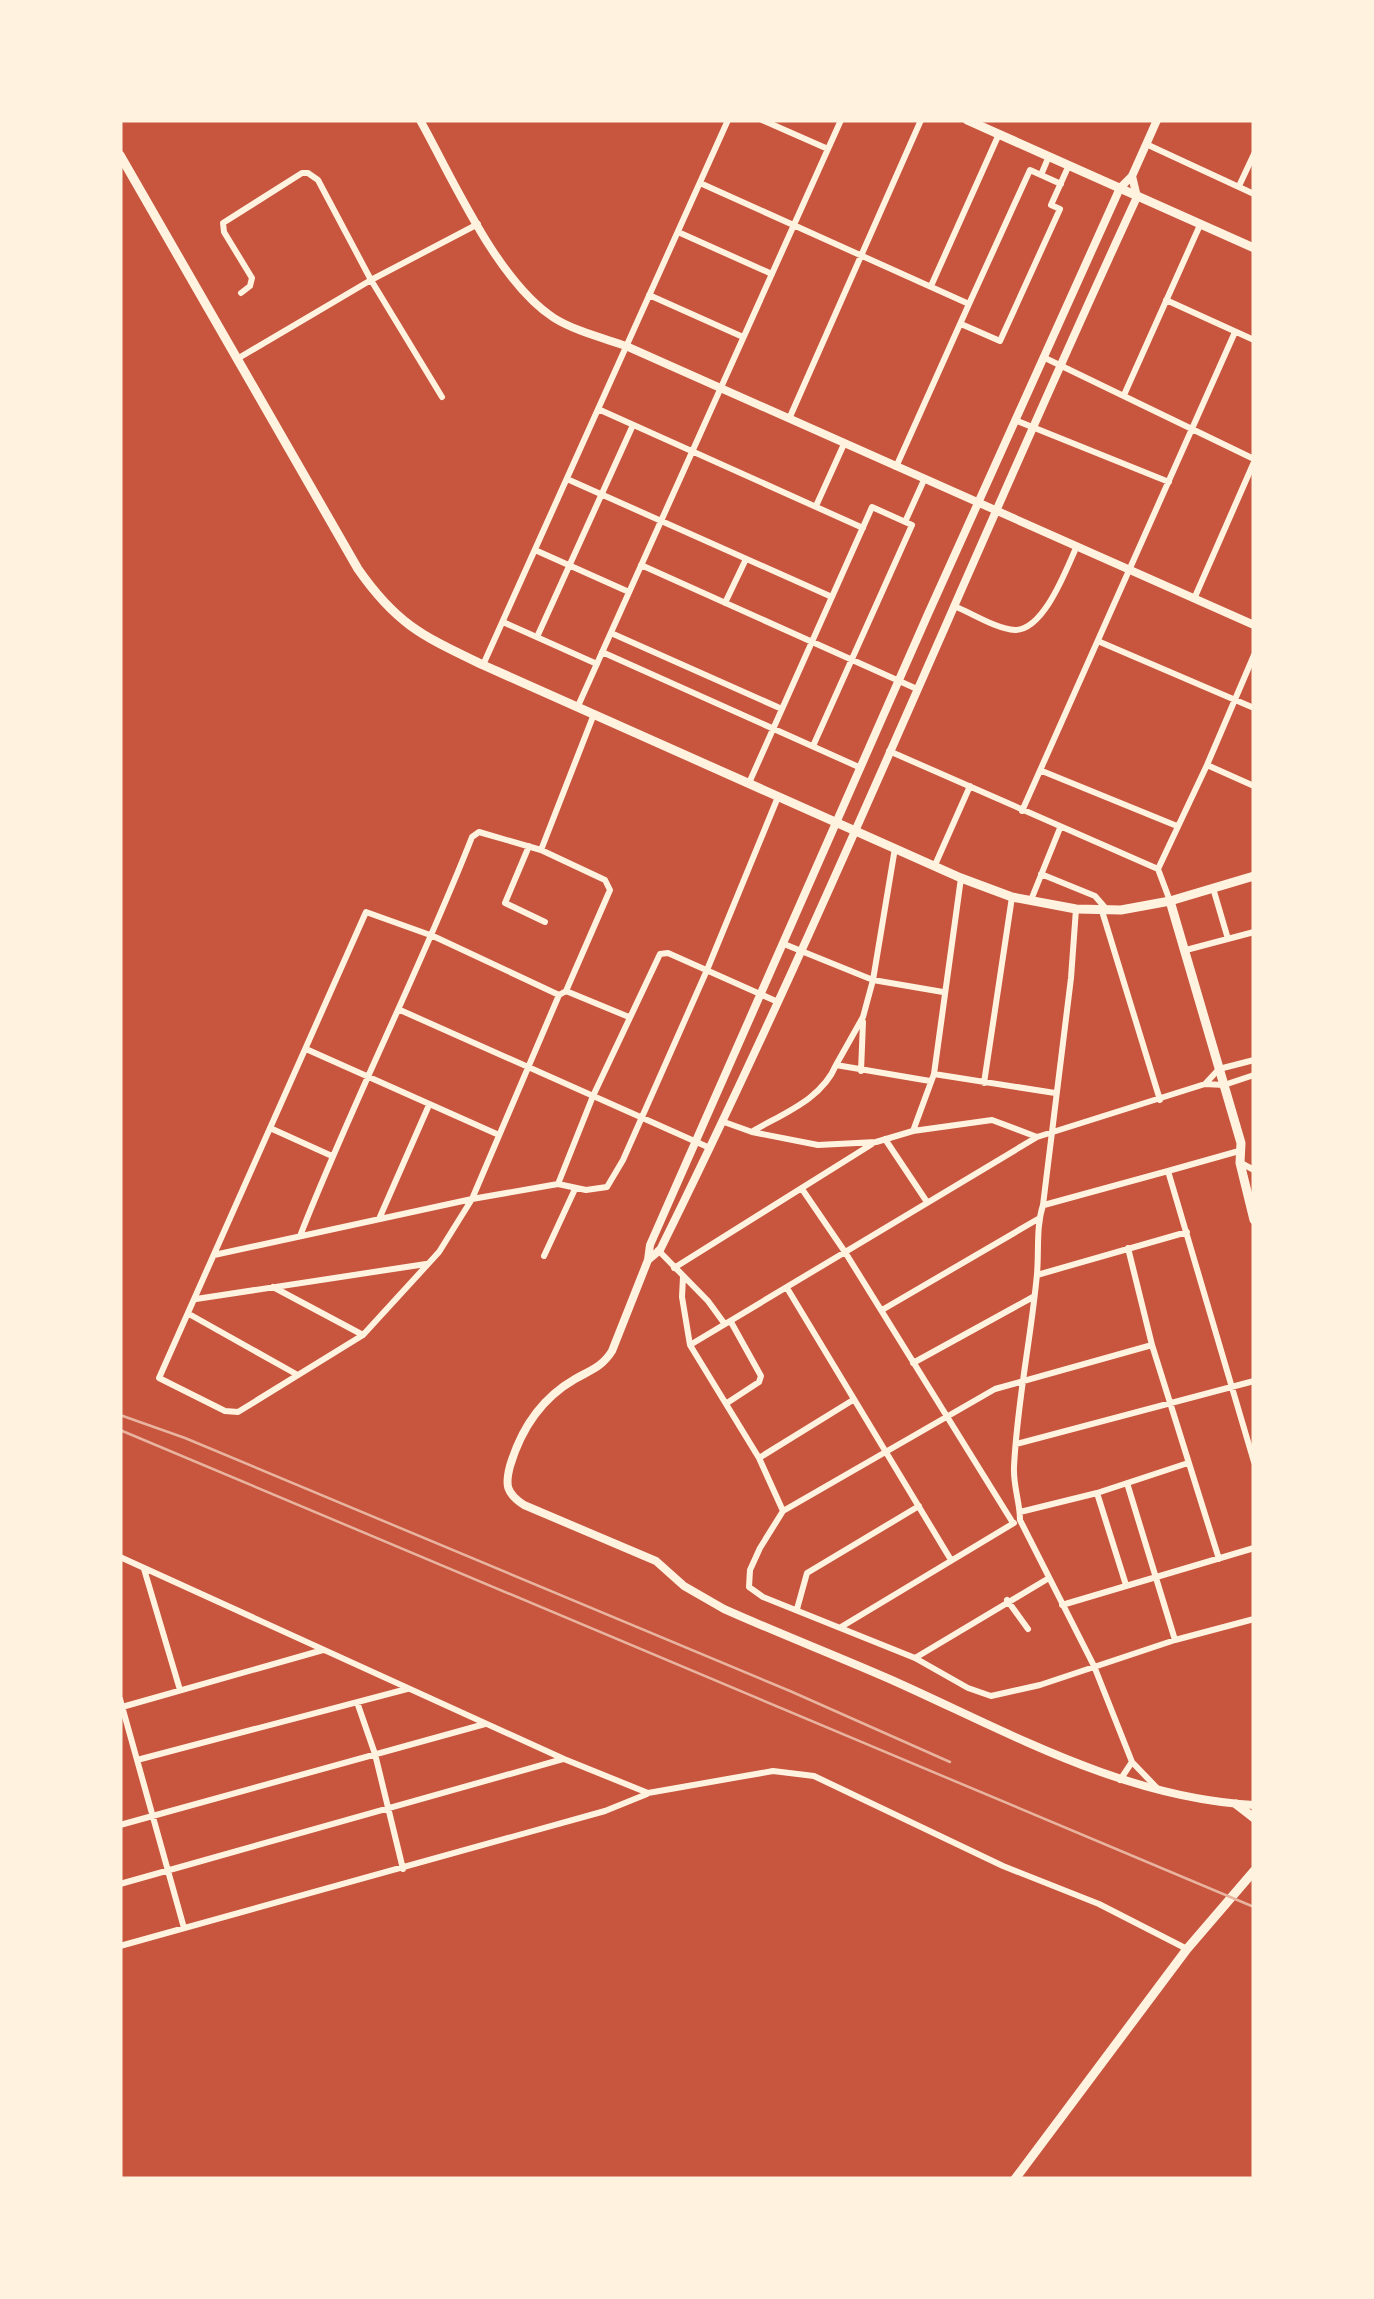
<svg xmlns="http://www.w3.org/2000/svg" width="1374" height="2299" viewBox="0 0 1374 2299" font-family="Commissioner,sans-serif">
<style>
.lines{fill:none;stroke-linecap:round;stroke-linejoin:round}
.minor{stroke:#fff3e0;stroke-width:6}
.tertiary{stroke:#fff3e0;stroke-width:8}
.secondary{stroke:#fff3e0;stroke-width:9}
.rail{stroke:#e9b49f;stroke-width:2.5}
</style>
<rect width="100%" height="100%" fill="#c8553d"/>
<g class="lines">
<path class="minor" d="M762,120L828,149
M1146,144L1254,194
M1041,175L1049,156
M700,183L969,304L896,467
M1239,186L1254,154
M678,232L772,274
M931,286L999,134
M241,293L250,286L252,278L224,232L223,223L302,173H308L318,180L371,280L442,397
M649,295L743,337
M1166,300L1254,340
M969,304L1030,170L1061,184
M961,324L1000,341L1060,209L1051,205L1069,165
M1043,357L1254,459
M237,359L371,280L478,224
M1124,395L1200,225
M598,409L863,528
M789,419L921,120
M1015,420L1169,482
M567,479L832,597
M816,506L844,444
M905,522L924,480
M535,550L629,592
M641,565L917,689
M1194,599L1254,462
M725,603L746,559
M954,606C972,613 996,629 1015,630C1044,630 1066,570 1076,548
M503,622L597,664
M611,633L782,709
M537,637L633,425
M1100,642L1254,708
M602,652L861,768
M483,665L728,120
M578,706L841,120
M889,751L1158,869
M1207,765L1254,786
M1042,771L1177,826
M749,783L872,507L912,525L813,746
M1022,811L1235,332
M529,846L505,903L545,922
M541,850L594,714
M935,865L970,786
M1041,874L1095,896L1108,911
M1213,888L1228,939
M1031,900L1060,828
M1170,901L1158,869L1207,765L1254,655
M1076,909L1071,978L1043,1205C1036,1227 1039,1250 1037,1274C1031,1339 1017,1402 1014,1467C1013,1486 1020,1502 1020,1520L1094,1666L1132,1762L1157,1788
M1102,911L1160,1100
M784,944L873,980L943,992
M1186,950L1254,932
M566,991L629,1017
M400,1010L710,1148
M306,1049L499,1135
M836,1065L863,1017L873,980L895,848
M861,1071L863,1022
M934,1074L1055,1093
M984,1083L1012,897
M1205,1084L1219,1069L1254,1060
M724,1122L752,1132L818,1145L876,1142L913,1131L992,1120L1037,1137L1205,1084L1224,1085L1254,1075
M270,1128L332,1156
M753,1131C784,1113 822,1099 836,1065L930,1081
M913,1131L934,1074L961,878
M885,1139L927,1202
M1239,1151L1168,1171L1254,1462
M1241,1163L1254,1170
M558,1184L593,1096L660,954L668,953L778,1002
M802,1189L845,1252L1013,1523
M1044,1205L1168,1171
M379,1219L429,1105
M300,1236C353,1101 419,972 472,837L479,832L541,850L605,880L610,890L566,991L559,995L472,1199L439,1252L363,1335L238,1412L225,1411L159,1378L366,912L433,936L559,995
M1128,1248L1152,1345L1219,1559
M658,1250L708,1301L724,1323
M214,1255L472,1199L558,1184L586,1190L607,1187L623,1160L707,970L778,797
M544,1256L575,1189
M674,1268L872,1144
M1037,1275L1187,1232
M683,1277L682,1297L690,1345L759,1458L783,1511
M273,1287L363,1335
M787,1288L951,1560
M196,1299L426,1264
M882,1310L1038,1219
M189,1314L296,1374
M690,1345L1037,1137
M1152,1345L995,1389L783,1511L760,1548L750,1570L749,1587L763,1597L915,1658L968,1688L991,1696L1040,1685L1175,1640L1254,1619
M913,1363L1033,1297
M727,1403L759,1382L761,1376L731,1322
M1016,1444L1254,1381
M759,1458L853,1400
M1127,1483L1175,1640
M1097,1493L1126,1585
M1020,1512L1097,1493L1188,1463
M120,1557L564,1759L648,1793L773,1771L814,1776L1003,1866L1099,1904L1187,1949
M144,1569L180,1690
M1007,1600L1028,1629
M1062,1605L1254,1548
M797,1609L807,1573L919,1506
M841,1627L1014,1523
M915,1658L1049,1578
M120,1699L184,1928
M357,1702L375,1754L403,1869
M122,1707L323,1650
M137,1760L407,1689
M1120,1780L1132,1762
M120,1825L485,1724
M120,1884L563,1759
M120,1946L605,1811L647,1794"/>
<path class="tertiary" d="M420,120C453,179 497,281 554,318C575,331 603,338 626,346L1254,625
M1157,120L1132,176L1120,188L928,614L650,1245L648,1260L612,1351C602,1367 591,1370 575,1379C542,1398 521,1429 510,1466C505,1485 506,1493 524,1505L656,1561L684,1586L724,1609C780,1634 837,1656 894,1681C1010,1733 1124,1798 1254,1805
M648,1260L660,1250C831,905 975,547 1137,197L1132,176"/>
<path class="secondary" d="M967,120L1254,248
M120,155L358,569C397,625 423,636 483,665L961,878L1012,897L1076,909L1121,910L1170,901
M1254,876L1170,901L1241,1143L1240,1163L1254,1220
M1236,1804L1254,1818
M1015,2179L1187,1949L1254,1871"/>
<path class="rail" d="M120,1415L185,1438L790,1691L950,1762
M120,1430L1254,1907"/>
</g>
<rect width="1374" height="2299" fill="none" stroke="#fff3e0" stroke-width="245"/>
</svg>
